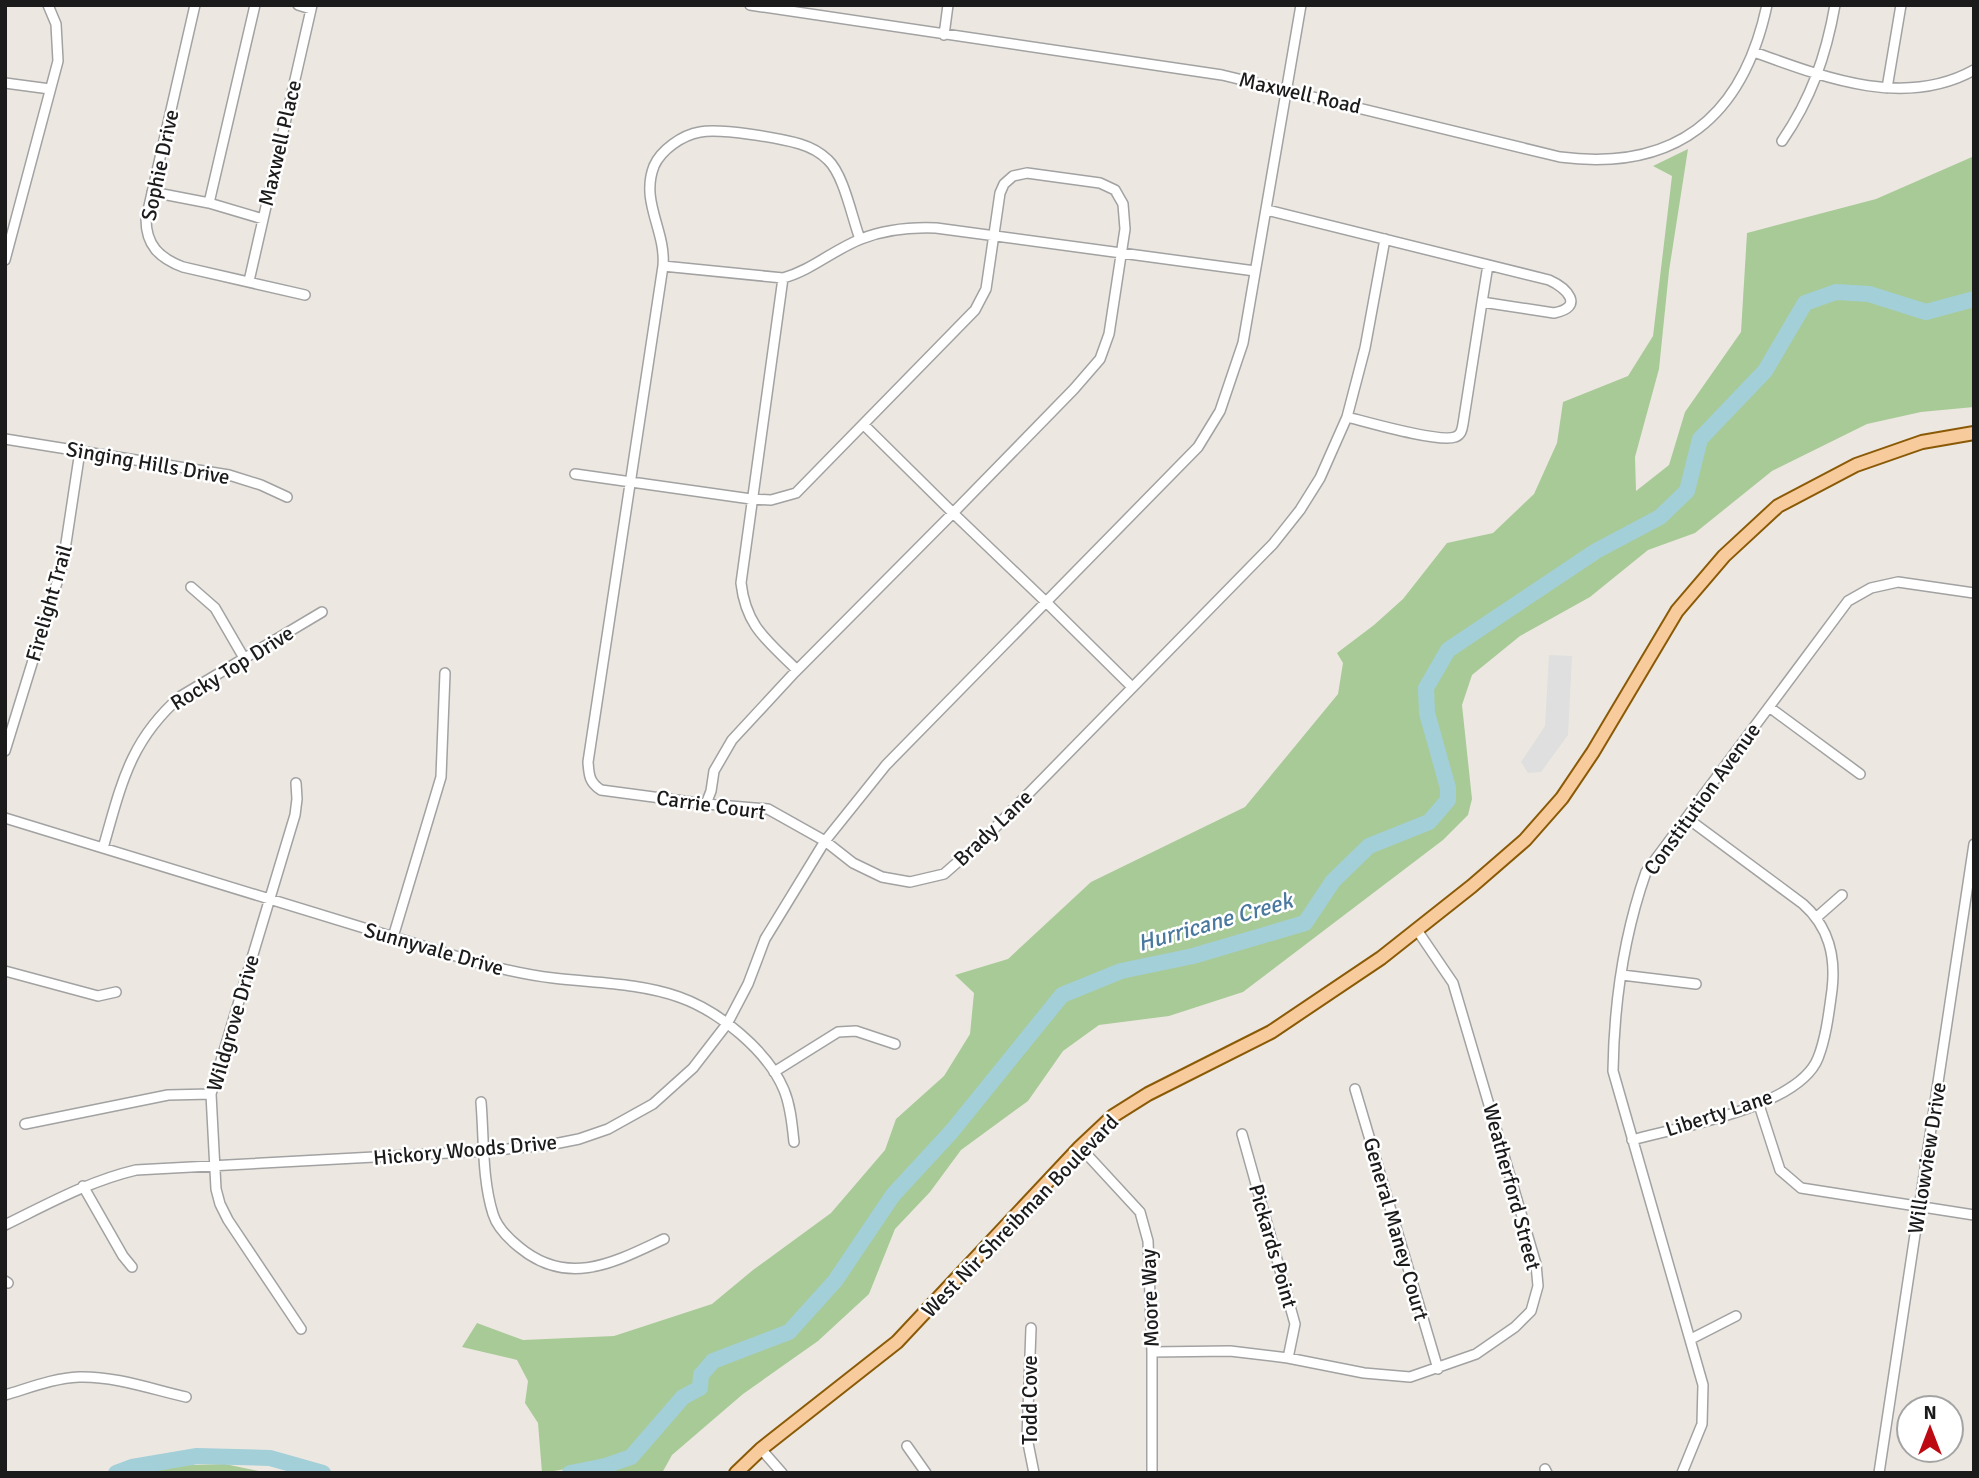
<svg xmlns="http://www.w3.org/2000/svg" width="1979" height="1478" viewBox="0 0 1979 1478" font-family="Signika,sans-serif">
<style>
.forest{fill:#a8ca97}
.parking{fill:#dfdfdf}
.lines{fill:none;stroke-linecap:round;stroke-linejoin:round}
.river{stroke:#a3cfd8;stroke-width:16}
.minor-casing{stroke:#a2a2a2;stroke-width:12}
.major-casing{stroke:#8b5a07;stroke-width:16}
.minor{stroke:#fff;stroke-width:9}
.major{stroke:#f7cb9b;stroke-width:12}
.labels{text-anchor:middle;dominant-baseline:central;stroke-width:5;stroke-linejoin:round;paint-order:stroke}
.street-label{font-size:21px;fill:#1b1b1b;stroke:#fff}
.water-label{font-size:23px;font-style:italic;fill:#4a789e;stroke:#fff}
</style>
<rect width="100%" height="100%" fill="#ece8e1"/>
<path class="forest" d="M1974,136V407L1921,412L1867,424L1772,471L1695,533L1648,550L1590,597L1520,636L1472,675L1462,705L1472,799L1468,815L1443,840L1243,992L1169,1016L1099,1025L1063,1051L1028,1101L961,1150L930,1192L895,1229L869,1294L818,1341L743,1394L672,1455L662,1473H589L584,1466L542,1473L538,1423L525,1403L528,1381L517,1360L462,1347L477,1323L523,1340L614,1336L712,1304L753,1270L831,1213L885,1150L896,1119L944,1076L970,1034L974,993L955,975L1008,959L1091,882L1245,807L1338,694L1343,663L1337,653L1374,625L1403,599L1447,543L1493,533L1534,494L1557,443L1563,402L1628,376L1653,336L1672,176L1653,166L1688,149L1669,271L1659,369L1635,457L1636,491L1669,465L1685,412L1741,332L1747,233L1876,199L1972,157Z
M225,1464L268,1473H146L161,1466Z"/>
<path class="parking" d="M1549,655L1572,656L1568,735L1541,772L1528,773L1521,762L1545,726Z"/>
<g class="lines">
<path class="river" d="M116,1473L132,1467L197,1456L270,1458L323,1473
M570,1473L605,1466L631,1457L683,1397L700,1388L701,1375L713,1361L789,1332L835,1281L893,1195L952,1131L1062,995L1121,971L1193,956L1305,923L1333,881L1369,846L1429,822L1448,800V788L1427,713L1426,688L1448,650L1596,551L1660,517L1687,491L1700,439L1765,371L1805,303L1836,292L1869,294L1926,312L1974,299"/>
<g class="minor-casing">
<path id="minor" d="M195,5L146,219C146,245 159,258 183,267L305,295
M298,5L311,9
M750,5L1222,75L1560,157C1676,172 1743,117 1767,5
M944,35L948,5
M1754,52C1823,77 1904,109 1974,70
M5,83L50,89
M1887,88L1901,5
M1782,141C1811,99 1826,56 1835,5
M152,192L209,203L263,219
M209,203L255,5
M860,239C852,218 844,175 828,160C821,153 810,147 800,144C779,138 721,128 700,132C682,135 661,150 654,166C640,202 666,230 663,266L588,762C589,775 589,782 601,790L706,804L768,809L825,841L853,863L882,877L910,882L944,874L984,839L1273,544L1300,510L1320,478L1347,417C1367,422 1439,443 1455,437C1461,435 1462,430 1463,424L1482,302L1554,313C1585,307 1567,288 1549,280L1267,210
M5,260L58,61L56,24L48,5
M663,266L783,278C812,270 833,250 861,239C886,229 910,227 936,228L1255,271
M783,278L741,583C746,627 768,641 797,670
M249,281L312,5
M1482,302L1488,265
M1347,417L1365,348L1385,239
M5,439L229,475L261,485L287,497
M575,474L751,499L771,500L796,493L975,310L986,289L1000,193L1004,184L1013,176L1027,173L1100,183L1115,190L1123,204L1125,229L1109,334L1100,359L1074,389L953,513L864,425
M191,587L215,608L244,658
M1132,687L1046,602L1198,447L1220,411L1243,343L1301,5
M1769,707L1860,774
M5,751L63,563L80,451
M296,783L297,799L295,815L211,1094L216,1189L220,1204L228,1220L301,1329
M5,818L475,962C501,969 526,975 553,978C595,983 639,983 679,997C719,1011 768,1051 784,1090C791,1107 792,1125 794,1142
M103,848C121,786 129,741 181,696L322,612
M1817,917L1842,895
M393,937L441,777L445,673
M5,971L98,996L116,992
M1622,975L1696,984
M774,1072L838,1032L856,1031L895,1044
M1355,1089L1438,1369
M481,1102C484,1138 482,1179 493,1214C497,1227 509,1239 519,1247C568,1288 615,1262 664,1239
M1759,1105L1780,1170L1801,1188L1974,1215
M25,1124L168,1095L211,1094
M1242,1134L1295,1324L1288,1358
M1632,1140C1679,1127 1799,1107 1818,1058C1826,1038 1829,1012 1832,990C1836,956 1829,927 1803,904L1687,818
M1080,1147L1140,1212L1148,1241L1152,1352V1473
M83,1186L123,1256L132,1267
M5,1225C48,1204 89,1181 136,1170L485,1151L549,1145L579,1139L608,1129L653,1104L693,1068L727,1024L748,984L765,939L825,841L886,765L1046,602L953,513L795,672L732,740L714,771L711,791L706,804
M5,1281L8,1283
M1031,1328L1027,1438L1034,1473
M1691,1339L1736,1316
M1152,1352L1230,1351L1288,1358L1364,1373L1410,1377L1476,1354L1515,1327L1531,1311L1538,1286L1536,1264L1453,983L1417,930
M5,1395C29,1388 54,1378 79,1377C115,1376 151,1389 186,1397
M907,1446L926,1473
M761,1449L782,1473
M1545,1469L1547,1473
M1682,1473L1702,1424L1703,1385L1613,1071C1614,1004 1624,935 1646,872L1848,601L1871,588L1898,582L1974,593
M1879,1473L1974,844"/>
</g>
<g class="major-casing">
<path id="major" d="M736,1473L761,1449L897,1342L1080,1147L1113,1116L1148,1094L1271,1032L1381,958L1472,886L1525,840L1562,798L1593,752L1677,611L1724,556L1778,506L1856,465L1922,442L1974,433"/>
</g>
<use href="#minor" class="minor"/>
<use href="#major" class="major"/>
</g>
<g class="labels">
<g class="street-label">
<text transform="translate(1300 93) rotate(13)">Maxwell Road</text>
<text transform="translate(280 143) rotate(-77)">Maxwell Place</text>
<text transform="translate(160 165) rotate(-78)">Sophie Drive</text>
<text transform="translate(148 463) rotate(10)">Singing Hills Drive</text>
<text transform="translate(49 603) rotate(-74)">Firelight Trail</text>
<text transform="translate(232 668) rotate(-32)">Rocky Top Drive</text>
<text transform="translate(1702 799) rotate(-54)">Constitution Avenue</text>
<text transform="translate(711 805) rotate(8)">Carrie Court</text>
<text transform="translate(993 828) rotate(-44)">Brady Lane</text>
<text transform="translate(434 949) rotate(16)">Sunnyvale Drive</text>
<text transform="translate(233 1023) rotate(-74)">Wildgrove Drive</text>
<text transform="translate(1719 1113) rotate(-18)">Liberty Lane</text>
<text transform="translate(465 1150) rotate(-5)">Hickory Woods Drive</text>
<text transform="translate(1927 1158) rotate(-81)">Willowview Drive</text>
<text transform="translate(1512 1187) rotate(75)">Weatherford Street</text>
<text transform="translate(1020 1216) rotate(-46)">West Nir Shreibman Boulevard</text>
<text transform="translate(1396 1229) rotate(74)">General Maney Court</text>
<text transform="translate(1273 1246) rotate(74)">Pickards Point</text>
<text transform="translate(1150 1298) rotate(-92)">Moore Way</text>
<text transform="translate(1030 1400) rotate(-90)">Todd Cove</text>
</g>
<g class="water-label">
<text transform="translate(1215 922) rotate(-16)">Hurricane Creek</text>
</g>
</g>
<rect width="1979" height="1478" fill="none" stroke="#1b1b1b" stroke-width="14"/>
<g transform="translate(1930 1429)"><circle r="33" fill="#ffffff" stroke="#a4a4a4" stroke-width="2"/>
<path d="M0-5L12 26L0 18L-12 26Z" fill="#bd0911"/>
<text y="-10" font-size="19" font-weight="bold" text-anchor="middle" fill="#1b1b1b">N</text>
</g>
</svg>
